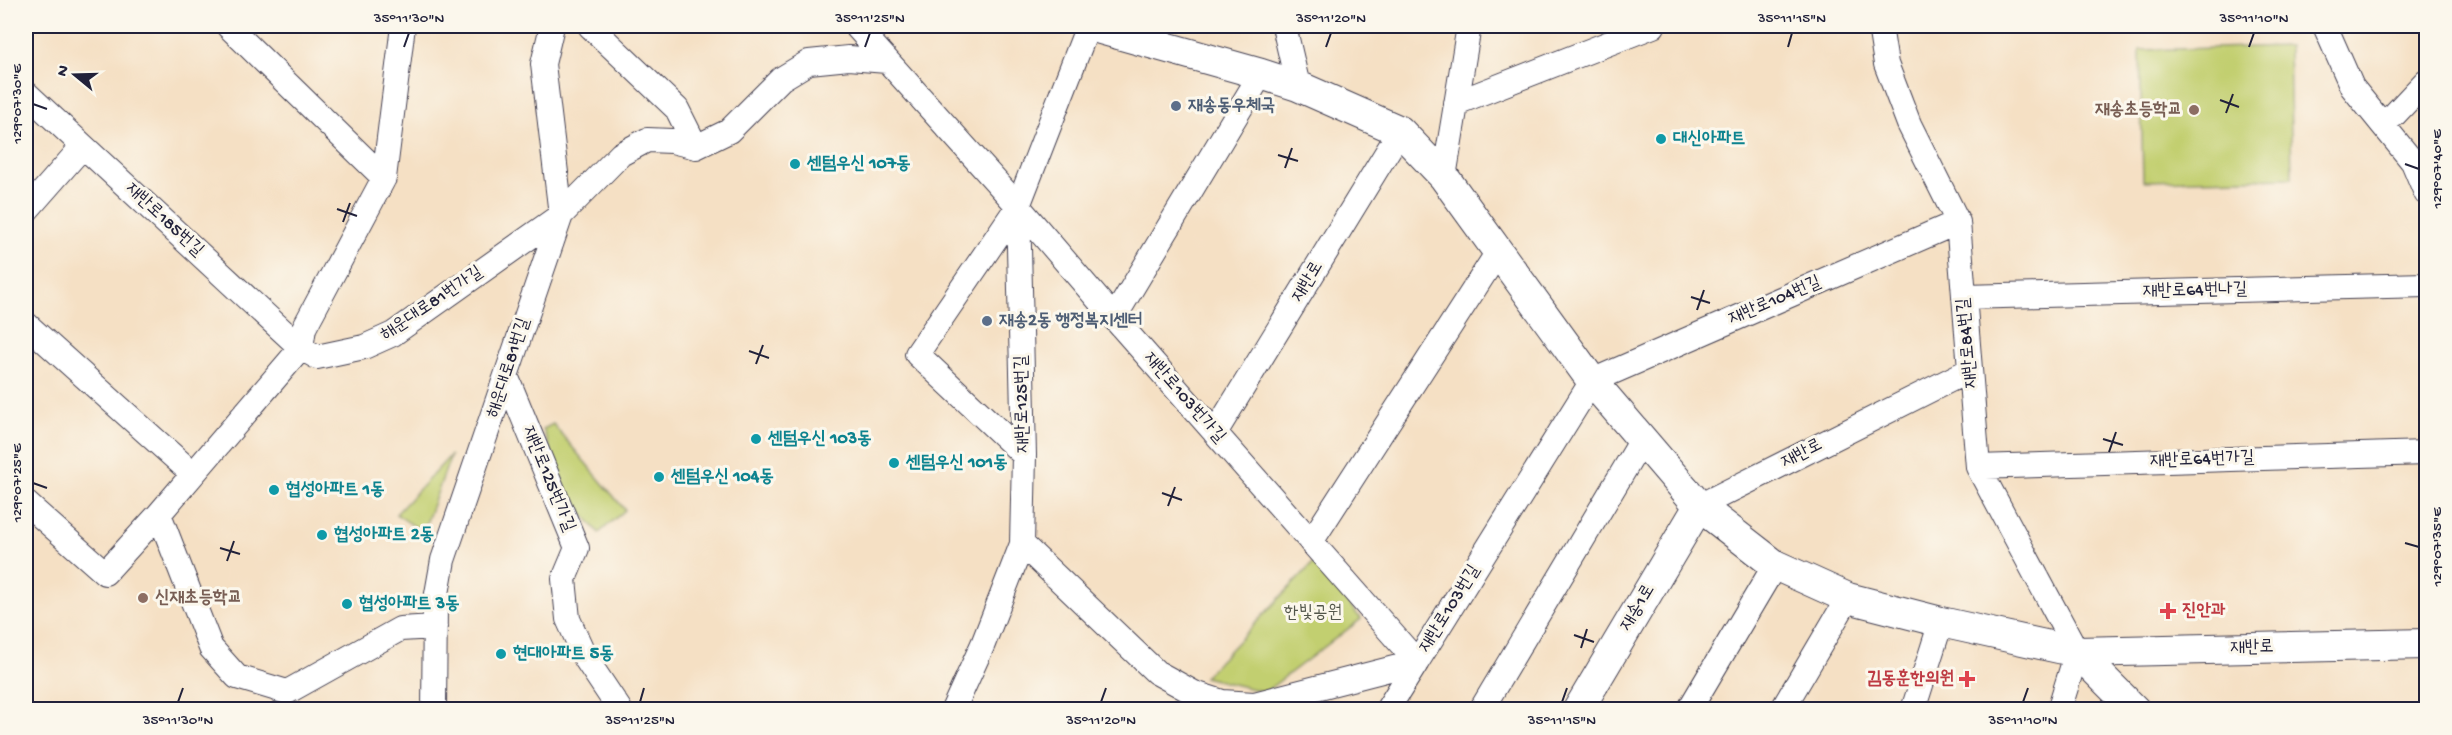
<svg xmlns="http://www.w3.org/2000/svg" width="2452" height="735" viewBox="0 0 2452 735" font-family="'Gochi Hand','Poor Story',sans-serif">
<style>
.green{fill:#c2cf70;stroke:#727856;stroke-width:1.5}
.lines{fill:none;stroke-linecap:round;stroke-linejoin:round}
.minor-casing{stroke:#423e50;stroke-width:26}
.major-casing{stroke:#423e50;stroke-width:32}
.minor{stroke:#fff;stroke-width:24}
.major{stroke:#fff;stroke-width:30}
.ticks{fill:none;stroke:#22223b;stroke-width:2}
.service-dot{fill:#5c6f8a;stroke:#fbf7ec;stroke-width:2}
.education-dot{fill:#8d6e63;stroke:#fbf7ec;stroke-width:2}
.culture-dot{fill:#0f9aa8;stroke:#fbf7ec;stroke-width:2}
.health-dot{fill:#e0444e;stroke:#fbf7ec;stroke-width:2}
.labels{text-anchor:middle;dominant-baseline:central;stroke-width:6;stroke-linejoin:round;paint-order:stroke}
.service-label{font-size:18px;font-weight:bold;fill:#4e5e75;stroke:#fbf7ec;text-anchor:start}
.education-label{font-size:18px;font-weight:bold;fill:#785e54;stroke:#fbf7ec;text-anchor:end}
.culture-label{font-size:18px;font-weight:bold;fill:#0d838f;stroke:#fbf7ec;text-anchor:start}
.street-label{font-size:18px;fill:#22223b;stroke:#fbf7ec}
.health-label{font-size:18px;font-weight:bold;fill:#be3a42;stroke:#fbf7ec;text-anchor:start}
.park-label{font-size:18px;fill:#52564b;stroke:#fbf7ec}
.neatline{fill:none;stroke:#22223b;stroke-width:2}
.ticks-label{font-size:15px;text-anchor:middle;fill:#22223b}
</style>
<rect width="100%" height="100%" fill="#fbf7ec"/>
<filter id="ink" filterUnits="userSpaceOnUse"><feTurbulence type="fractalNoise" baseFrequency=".0167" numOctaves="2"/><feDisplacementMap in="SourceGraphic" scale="12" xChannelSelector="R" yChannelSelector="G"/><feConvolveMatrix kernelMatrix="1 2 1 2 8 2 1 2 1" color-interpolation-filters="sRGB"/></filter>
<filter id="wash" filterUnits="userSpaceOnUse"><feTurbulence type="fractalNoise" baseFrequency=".008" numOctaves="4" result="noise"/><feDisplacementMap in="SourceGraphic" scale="24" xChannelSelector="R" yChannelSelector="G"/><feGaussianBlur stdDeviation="1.35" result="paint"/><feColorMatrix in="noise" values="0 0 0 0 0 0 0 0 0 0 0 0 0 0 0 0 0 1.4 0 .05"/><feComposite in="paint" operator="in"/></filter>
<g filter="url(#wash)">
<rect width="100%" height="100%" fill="#f5e0c4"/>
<path class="green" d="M2289,46L2292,178L2143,181L2140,50Z
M553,424L625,510L599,533L566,494L543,429Z
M451,455L423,532L396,514Z
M1315,561L1361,619L1265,692L1204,677Z"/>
</g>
<g filter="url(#ink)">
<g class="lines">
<g class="minor-casing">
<path id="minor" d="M228,26L384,178
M403,26L384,178L304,328L301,348L317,357L364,347L393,334L561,215L621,154L647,140L672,141L696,147L729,131L781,79L809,62L849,58L887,61
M590,26L677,109L696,147
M856,26L1018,206L1114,318L1417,662L1387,710
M1284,26L1298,86
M1880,26L1886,64L1909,124L1958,222L1978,467L2077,652L2059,710
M2325,26L2352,87L2413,162L2426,193
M26,93L301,348L159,514L211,648L237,677L287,692L400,629L435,627
M1456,103L1653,26
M2382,123L2394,115L2426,81
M1444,177L1469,26
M1018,206L917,354L1024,455
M26,211L83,146
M1964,297L2426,285
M1114,318L1261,74
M26,324L193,474
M507,378L577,548L564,579L568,619L586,659L620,710
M1215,433L1400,131
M1978,467L2426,453
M26,503L105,573L159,514
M1699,506L1970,370
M1311,542L1498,252
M1022,544L1156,672L1194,693L1222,702L1254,704L1417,662L1592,381L1958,222
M434,710L435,605L443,560L561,215L543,64L552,26
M953,710L983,644L1022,544L1024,455L1018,206L1088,26
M1481,710L1642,440
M1689,710L1775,565
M1782,710L1848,598
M1913,710L1941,622"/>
</g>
<g class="major-casing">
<path id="major" d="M1090,26L1261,74L1298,86L1400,131L1444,177L1592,381L1699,506L1775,565L1848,598L1941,622L2077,652L2426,644
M2077,652L2135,710
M1578,710L1699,506"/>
</g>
<use href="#minor" class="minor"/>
<use href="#major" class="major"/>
</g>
</g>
<path class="ticks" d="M404,47L409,33M865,47L870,33M1326,47L1331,33M1788,47L1792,33M2249,47L2254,33M2220,100L2239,107M33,104L47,109M2226,113L2233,94M1278,155L1298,161M2405,164L2419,169M1285,168L1292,148M337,209L357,216M343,222L350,203M1691,297L1710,303M1697,310L1704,290M749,351L769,358M756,364L763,345M2103,439L2123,445M2109,452L2116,432M33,483L47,488M1162,493L1182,500M1168,506L1175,487M2405,543L2419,547M220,548L240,554M227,561L234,541M1574,635L1594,642M1581,648L1587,629M178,702L183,688M640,702L644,688M1101,702L1106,688M1562,702L1567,688M2023,702L2028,688"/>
<g class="service-dot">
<circle cx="1176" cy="106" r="6"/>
<circle cx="987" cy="321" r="6"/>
</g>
<g class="education-dot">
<circle cx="2194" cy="110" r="6"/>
<circle cx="143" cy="598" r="6"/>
</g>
<g class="culture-dot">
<circle cx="1661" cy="139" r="6"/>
<circle cx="795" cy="164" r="6"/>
<circle cx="756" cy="439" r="6"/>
<circle cx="894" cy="463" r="6"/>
<circle cx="659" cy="477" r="6"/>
<circle cx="274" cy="490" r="6"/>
<circle cx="322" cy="535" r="6"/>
<circle cx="347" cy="604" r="6"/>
<circle cx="501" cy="654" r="6"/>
</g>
<g class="health-dot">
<path d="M2165 602h6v6h6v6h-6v6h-6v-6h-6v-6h6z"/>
<path d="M1964 670h6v6h6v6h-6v6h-6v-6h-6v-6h6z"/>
</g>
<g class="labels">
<g class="service-label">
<text x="1188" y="106">재송동우체국</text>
<text x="999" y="321">재송2동 행정복지센터</text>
</g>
<g class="education-label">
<text x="2182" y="110">재송초등학교</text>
<text x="155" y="598" text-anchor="start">신재초등학교</text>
</g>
<g class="culture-label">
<text x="1673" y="139">대신아파트</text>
<text x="807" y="164">센텀우신 107동</text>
<text x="768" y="439">센텀우신 103동</text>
<text x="906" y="463">센텀우신 101동</text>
<text x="671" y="477">센텀우신 104동</text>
<text x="286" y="490">협성아파트 1동</text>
<text x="334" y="535">협성아파트 2동</text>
<text x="359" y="604">협성아파트 3동</text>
<text x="513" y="654">현대아파트 5동</text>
</g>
<g class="street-label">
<text transform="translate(164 220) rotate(43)">재반로185번길</text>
<text transform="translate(1308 282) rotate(-59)">재반로</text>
<text transform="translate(2195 291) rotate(-1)">재반로64번나길</text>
<text transform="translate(1775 301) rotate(-23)">재반로104번길</text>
<text transform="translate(432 304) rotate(-34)">해운대로81번가길</text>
<text transform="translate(1968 343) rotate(-95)">재반로84번길</text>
<text transform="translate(509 368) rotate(-72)">해운대로81번길</text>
<text transform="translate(1184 398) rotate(49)">재반로103번가길</text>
<text transform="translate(1023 404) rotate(-91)">재반로125번길</text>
<text transform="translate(1802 454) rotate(-27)">재반로</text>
<text transform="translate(2202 460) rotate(-2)">재반로64번가길</text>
<text transform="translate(548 479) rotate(68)">재반로125번가길</text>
<text transform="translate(1638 608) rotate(-59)">재송1로</text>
<text transform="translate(1450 609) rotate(-58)">재반로103번길</text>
<text transform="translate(2252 648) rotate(-1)">재반로</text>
</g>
<g class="health-label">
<text x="2182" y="611">진안과</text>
<text x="1954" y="679" text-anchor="end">김동훈한의원</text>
</g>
<g class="park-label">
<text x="1313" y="613">한빛공원</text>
</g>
</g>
<rect width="2452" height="735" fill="none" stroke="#fbf7ec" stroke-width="66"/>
<g transform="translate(75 75) rotate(289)" stroke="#fbf7ec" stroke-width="4.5" paint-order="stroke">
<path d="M0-4.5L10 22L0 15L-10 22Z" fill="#22223b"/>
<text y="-9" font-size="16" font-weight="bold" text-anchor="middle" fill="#22223b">N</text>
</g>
<rect x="33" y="33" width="2386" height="669" class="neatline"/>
<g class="ticks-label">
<text x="409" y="22">35°11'30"N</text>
<text x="870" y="22">35°11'25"N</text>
<text x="1331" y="22">35°11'20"N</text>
<text x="1792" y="22">35°11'15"N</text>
<text x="2254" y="22">35°11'10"N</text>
<text transform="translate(16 104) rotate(-90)" y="5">129°07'30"E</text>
<text transform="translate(2436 169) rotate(-90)" y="5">129°07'40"E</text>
<text transform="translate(16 483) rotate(-90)" y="5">129°07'25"E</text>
<text transform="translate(2436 547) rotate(-90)" y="5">129°07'35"E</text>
<text x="178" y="724">35°11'30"N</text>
<text x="640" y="724">35°11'25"N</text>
<text x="1101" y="724">35°11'20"N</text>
<text x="1562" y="724">35°11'15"N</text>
<text x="2023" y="724">35°11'10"N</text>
</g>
</svg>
